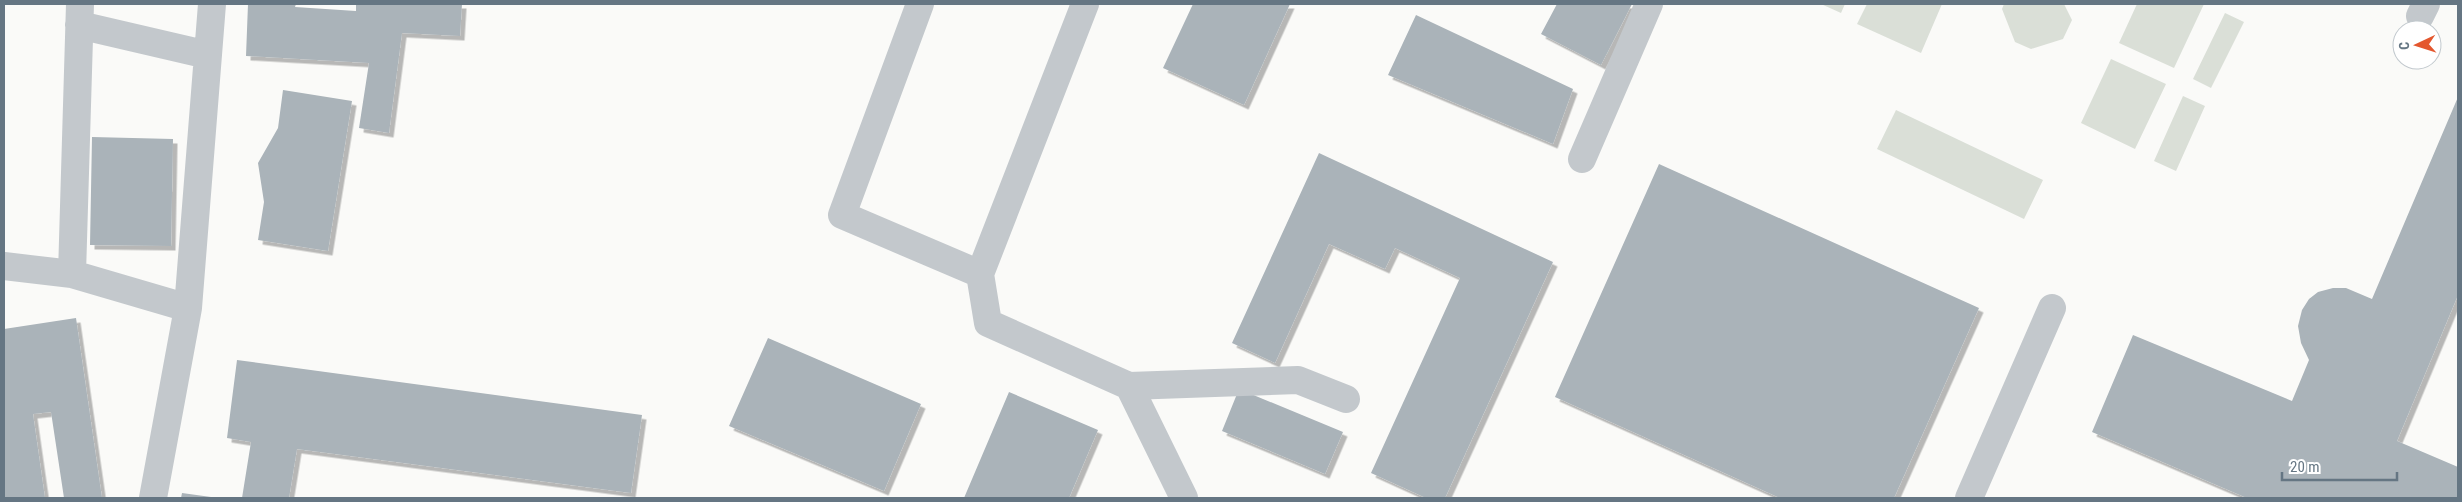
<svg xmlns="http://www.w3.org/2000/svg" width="2462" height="502" viewBox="0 0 2462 502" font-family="'Roboto Condensed',sans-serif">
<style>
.green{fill:#dadfd7}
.building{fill:#aab3b9;filter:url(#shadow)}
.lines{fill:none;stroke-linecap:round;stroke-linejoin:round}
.minor{stroke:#c3c8cc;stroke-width:28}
</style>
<defs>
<filter id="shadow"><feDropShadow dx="4.5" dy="4.5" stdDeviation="0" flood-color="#0004"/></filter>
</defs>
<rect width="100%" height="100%" fill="#fafaf8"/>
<path class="green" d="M1821,4H1845L1841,13Z
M1867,4H1942L1921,53L1857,24Z
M2004,4H2064L2072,20L2063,39L2031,49L2015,42L2002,9Z
M2137,4H2204L2174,68L2119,43Z
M2225,13L2244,22L2211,88L2193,79Z
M2111,59L2166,84L2135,149L2081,123Z
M2183,96L2205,106L2176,171L2154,161Z
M1896,110L2043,180L2024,219L1877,149Z"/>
<path class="building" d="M248,4H296L295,7L356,11V4H462L460,36L402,33L389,133L359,128L369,63L246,56Z
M1193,4H1290L1244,105L1163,68Z
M1557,4H1632L1601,65L1541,34Z
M1416,15L1573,89L1553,144L1388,75Z
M283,90L352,101L328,251L258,240L264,202L258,163L278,128Z
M2458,97V295L2397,441L2458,467V498H2247L2092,432L2133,335L2292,401L2309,360L2301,343L2298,326L2302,310L2309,299L2318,292L2333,288H2346L2372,299Z
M92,137L173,139L171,246L90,245Z
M1319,153L1553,262L1445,498H1426L1371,473L1460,278L1395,248L1385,269L1329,244L1275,363L1232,343Z
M1659,164L1979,308L1894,498H1780L1555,397Z
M76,318L102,498H64L51,412L33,414L45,498H4V329Z
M768,338L921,404L884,491L729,426Z
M237,360L642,415L631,493L297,449L289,498H242L251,442L227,438Z
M1239,389L1343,432L1325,474L1222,431Z
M1009,392L1098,430L1069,498H964Z
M182,493L211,497V498H181Z"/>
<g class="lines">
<path class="minor" d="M80,4L72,274L188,308L153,498
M920,4L842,215L980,274
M1085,4L980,274L988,323L1129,386L1298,380L1346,399
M2420,16L2426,4
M79,25L208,55
M1582,159L1649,4
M4,266L72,274
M188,308L212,4
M1129,386L1184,498
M1969,498L2052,308"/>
</g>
<rect width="2462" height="502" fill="none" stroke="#657683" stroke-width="10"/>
<g transform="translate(2417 45) rotate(266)"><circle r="24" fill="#ffffff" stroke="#c1c8cd"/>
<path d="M0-4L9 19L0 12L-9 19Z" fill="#e4572e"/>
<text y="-8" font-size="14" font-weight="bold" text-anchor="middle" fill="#657683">С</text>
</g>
<path d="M2282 472v8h115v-8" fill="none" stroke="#657683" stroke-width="2.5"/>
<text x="2290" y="472" font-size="15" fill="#657683" stroke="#ffffff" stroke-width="4" paint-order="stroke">20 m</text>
</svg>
